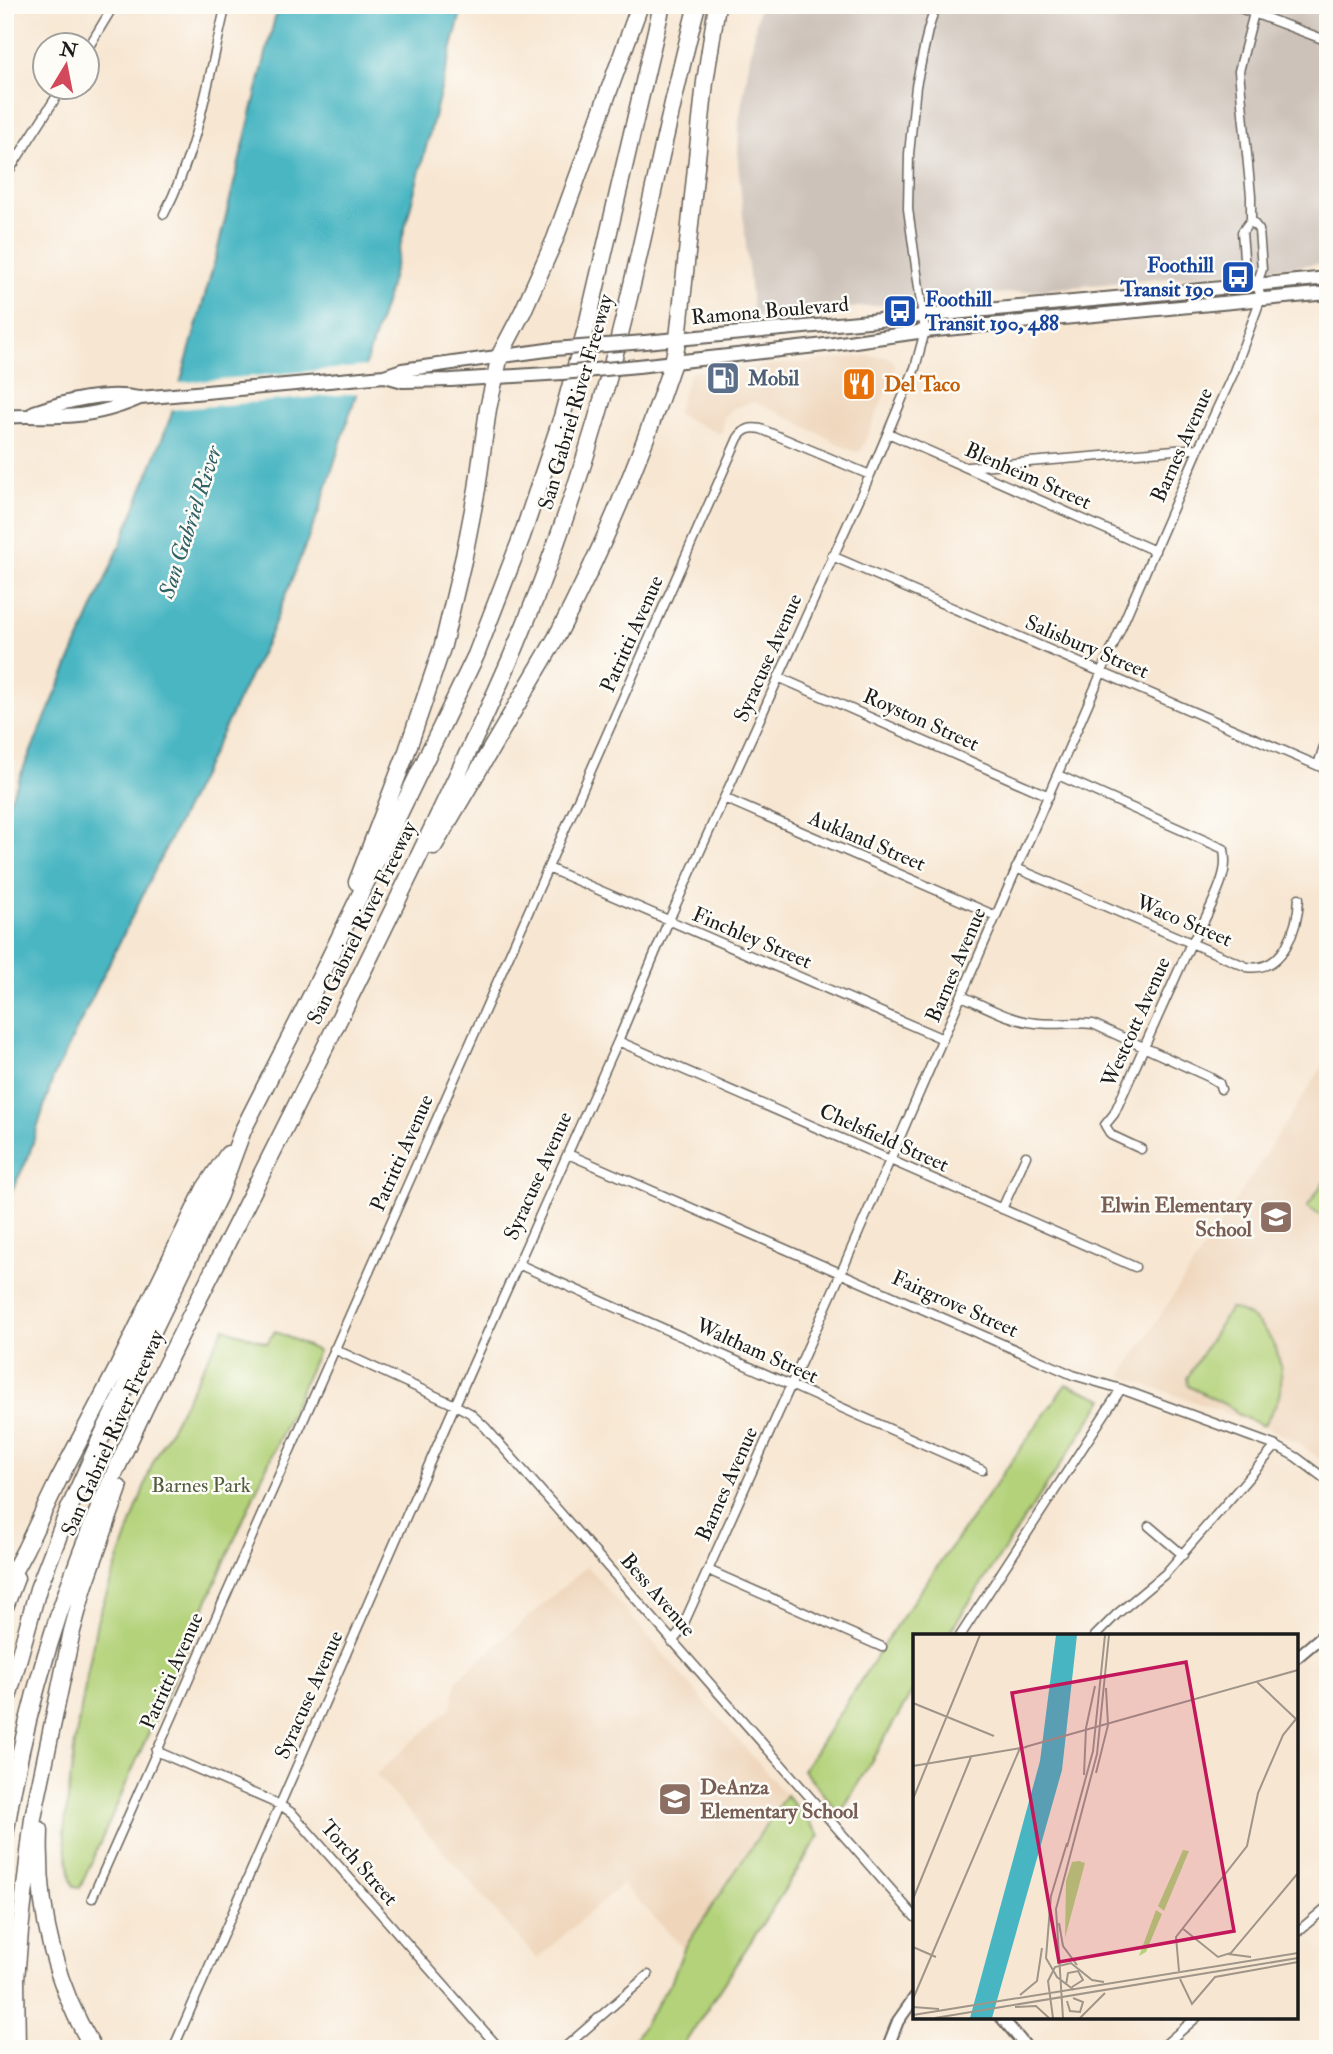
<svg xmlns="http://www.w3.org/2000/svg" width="1333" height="2054" viewBox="0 0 1333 2054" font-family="'IM FELL Double Pica',serif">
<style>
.built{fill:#efd6bb}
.industrial{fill:#cdc2b9}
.green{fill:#b3d279;stroke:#68774a;stroke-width:2}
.water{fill:#48b6c2;stroke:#32696f;stroke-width:2}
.pier{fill:#f7e6d1}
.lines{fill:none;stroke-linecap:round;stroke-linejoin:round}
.minor-casing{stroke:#69635b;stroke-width:11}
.tertiary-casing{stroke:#69635b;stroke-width:14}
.primary-casing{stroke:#69635b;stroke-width:16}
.motorway-casing{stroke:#69635b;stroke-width:19}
.minor{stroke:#fff;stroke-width:8}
.tertiary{stroke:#fff;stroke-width:10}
.primary{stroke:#fff;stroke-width:12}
.motorway{stroke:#fff;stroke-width:16}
.primary-bridge-casing{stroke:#69635b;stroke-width:16;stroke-linecap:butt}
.primary-bridge{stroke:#fff;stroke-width:12}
.labels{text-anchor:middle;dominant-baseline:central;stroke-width:5;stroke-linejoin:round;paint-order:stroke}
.transit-label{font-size:21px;font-weight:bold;fill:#164399;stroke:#fdfcf7;text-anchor:end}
.street-label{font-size:21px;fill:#1c1c1c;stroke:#fdfcf7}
.service-label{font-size:21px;font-weight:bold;fill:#4e5e75;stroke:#fdfcf7;text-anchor:start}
.food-label{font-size:21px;font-weight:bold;fill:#c56008;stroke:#fdfcf7;text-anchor:start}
.education-label{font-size:21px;font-weight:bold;fill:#785e54;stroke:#fdfcf7;text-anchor:end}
.park-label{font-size:21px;fill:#515c3d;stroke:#fdfcf7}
.water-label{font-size:23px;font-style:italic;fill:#306167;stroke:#fdfcf7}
.inset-road{fill:none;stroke:#9f9589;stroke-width:2}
.view{fill:#c2185b;fill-opacity:0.15;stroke:#c2185b;stroke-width:3.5}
.inset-edge{fill:none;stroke:#1c1c1c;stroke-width:3.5}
</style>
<rect width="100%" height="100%" fill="#fdfcf7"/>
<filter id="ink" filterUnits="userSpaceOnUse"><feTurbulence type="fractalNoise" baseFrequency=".0143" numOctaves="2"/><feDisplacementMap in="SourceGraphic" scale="14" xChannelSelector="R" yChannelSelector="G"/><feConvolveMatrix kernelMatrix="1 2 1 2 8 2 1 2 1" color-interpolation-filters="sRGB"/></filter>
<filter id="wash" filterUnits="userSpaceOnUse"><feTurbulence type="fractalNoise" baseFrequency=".00686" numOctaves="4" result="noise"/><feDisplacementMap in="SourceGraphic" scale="28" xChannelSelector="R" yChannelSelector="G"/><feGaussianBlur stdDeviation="1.57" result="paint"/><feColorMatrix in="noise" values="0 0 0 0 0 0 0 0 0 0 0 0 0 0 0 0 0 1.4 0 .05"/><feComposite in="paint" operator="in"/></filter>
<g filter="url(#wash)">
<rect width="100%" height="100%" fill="#f7e6d1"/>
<path class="built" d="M870,356H886L894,361L895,369L862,449L859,452L852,451L774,410L752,402L734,408L724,417L722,435L676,414L690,372Z
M1328,1058V1465L1298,1443L1263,1426L1121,1376Z
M587,1566L786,1795L684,1949L622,1884L537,1959L376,1774L451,1708L457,1679Z"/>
<path class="industrial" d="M759,5H1328V263L753,317L738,162L739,120Z"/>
<path class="green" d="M1325,1180L1328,1182V1220L1307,1207Z
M1230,1308C1268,1319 1288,1358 1279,1396C1276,1407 1269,1416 1263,1426L1237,1414L1234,1409L1188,1386L1187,1378Z
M224,1328L267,1343L275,1331L318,1351L80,1888L74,1887L71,1879L64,1832L75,1742L97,1621L153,1462Z
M1066,1384L1104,1399L947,1636H915V1687L840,1814L803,1770L897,1624Z
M786,1795L820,1835L681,2049H628L672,1980L684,1949Z"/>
<path class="water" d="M278,5H463L387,297L319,511L269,637L53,1078L28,1158L5,1204V811L122,541L171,416L216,256Z"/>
<path class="pier" d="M369,366L360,393L169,410L177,383Z"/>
</g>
<g filter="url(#ink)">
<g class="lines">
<g class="minor-casing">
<path id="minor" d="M1232,5L1328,41
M88,48L114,5
M5,177L62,88
M164,214C197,152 208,81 224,13V5
M1251,220L1259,230L1262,269L1257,284
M888,433L1155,551
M968,467L1199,448
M832,556L1328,770
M778,677L1049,796
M1318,765L1328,734
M1058,775L1224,849C1225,856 1226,863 1224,871C1221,887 1201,930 1191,943L1114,1114L1105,1125L1111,1135L1141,1149
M724,798L996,916
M548,868L943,1039
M1016,868L1247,967C1284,973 1298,927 1299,898
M962,996C985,1006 1011,1021 1036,1023C1055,1025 1074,1022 1093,1024L1209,1077L1219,1083L1221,1089
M618,1041L1135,1267
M568,1154L1048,1364L1073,1375L1121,1389L1276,1446L1296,1457L1328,1481
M1002,1209L1026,1156
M518,1264L982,1470
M334,1349L455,1405L470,1413L485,1427L915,1917
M1149,1526L1183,1555
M708,1570L882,1647
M960,1636L1121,1389
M1095,1636L1117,1614L1165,1574L1276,1446
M672,1642L680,1632L708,1570L841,1273L1199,448L1233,374L1261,298L1257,284L1245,270L1242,232L1251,220V196L1239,71L1254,13
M156,1751L280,1805L292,1813L500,2049
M92,1898L738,438C744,429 750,427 761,429L870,475
M1296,1933L1328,1906
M173,2049L455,1405L618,1041L669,920L870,475L915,368L925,331L908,209L909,154L916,86L928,30L936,5
M563,2049L648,1975
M1160,2049L1197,2017"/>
</g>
<g class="tertiary-casing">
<path id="tertiary" d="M1296,1658L1328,1631
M1001,2017L1028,2049
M887,2049L898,2021L915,1997"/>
</g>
<g class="primary-casing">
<path id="primary" d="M645,342L1328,278
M638,366L834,344L925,331L1328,293
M385,376L403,381L451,380L562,373
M34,412C67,401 104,391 139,398
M5,417C24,415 41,417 60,416C86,416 115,409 140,398L384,376L402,370L554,349"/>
</g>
<g class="motorway-casing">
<path id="motorway" d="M434,846L556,638C603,549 641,457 673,362L678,339L705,82L717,5
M357,882L406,754L443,645L464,556L477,489L488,409L500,355L523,311L555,239L640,5
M5,1587L25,1550L58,1481L118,1367L205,1188L228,1154
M5,1607L16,1578
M5,1708L38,1589L69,1509L101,1438L219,1195L243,1130L315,988L476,655L522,536L562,417L588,321L662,5
M40,1830C37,1908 53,1982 94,2049
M5,1835C22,1725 54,1616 97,1513C141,1410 193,1311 243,1211C329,1040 415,869 494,696C539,597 576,494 605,390C641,263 663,132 697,5
M17,2049L16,1979L20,1931L33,1818L72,1631L84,1587L119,1488"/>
</g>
<use href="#minor" class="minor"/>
<use href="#tertiary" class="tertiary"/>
<use href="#primary" class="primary"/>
<use href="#motorway" class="motorway"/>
<g class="primary-bridge-casing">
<path id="primary-bridge" d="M554,349L645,342
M562,373L638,366"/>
</g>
<use href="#primary-bridge" class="primary-bridge"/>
</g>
</g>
<defs>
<g id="bus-square" transform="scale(1.75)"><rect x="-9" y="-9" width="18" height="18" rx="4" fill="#1a4fb4" stroke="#fdfcf7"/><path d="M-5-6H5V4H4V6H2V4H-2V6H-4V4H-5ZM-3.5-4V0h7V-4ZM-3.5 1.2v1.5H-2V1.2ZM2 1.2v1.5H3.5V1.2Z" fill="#fff"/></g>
<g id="fuel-square" transform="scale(1.75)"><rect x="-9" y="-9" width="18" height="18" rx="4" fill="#5c6f8a" stroke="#fdfcf7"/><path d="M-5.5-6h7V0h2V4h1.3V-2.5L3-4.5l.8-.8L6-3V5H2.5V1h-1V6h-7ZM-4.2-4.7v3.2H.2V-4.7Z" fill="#fff"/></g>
<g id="restaurant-square" transform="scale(1.75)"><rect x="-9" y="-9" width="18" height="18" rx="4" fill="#e8710a" stroke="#fdfcf7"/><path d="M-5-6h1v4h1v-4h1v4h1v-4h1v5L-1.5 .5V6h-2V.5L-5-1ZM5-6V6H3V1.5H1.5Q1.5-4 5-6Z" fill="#fff"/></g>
<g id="school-square" transform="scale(1.75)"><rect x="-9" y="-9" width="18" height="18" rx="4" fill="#8d6e63" stroke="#fdfcf7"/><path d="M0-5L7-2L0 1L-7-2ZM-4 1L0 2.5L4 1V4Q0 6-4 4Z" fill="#fff"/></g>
</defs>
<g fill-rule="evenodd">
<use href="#bus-square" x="1238" y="277"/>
<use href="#bus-square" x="900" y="311"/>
<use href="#fuel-square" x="723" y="378"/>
<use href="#restaurant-square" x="859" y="384"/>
<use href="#school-square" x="1276" y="1217"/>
<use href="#school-square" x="675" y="1799"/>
</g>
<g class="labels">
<g class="transit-label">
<text x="1214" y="265">Foothill<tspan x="1214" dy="24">Transit 190</tspan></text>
<text x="925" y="299" text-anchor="start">Foothill<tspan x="925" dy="24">Transit 190, 488</tspan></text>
</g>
<g class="street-label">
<text transform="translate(770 311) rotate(-5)">Ramona Boulevard</text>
<text transform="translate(576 402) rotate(-74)">San Gabriel River Freeway</text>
<text transform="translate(1182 445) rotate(-66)">Barnes Avenue</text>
<text transform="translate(1028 476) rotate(24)">Blenheim Street</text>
<text transform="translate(632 634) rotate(-66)">Patritti Avenue</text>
<text transform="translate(1087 647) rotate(23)">Salisbury Street</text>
<text transform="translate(768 658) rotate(-66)">Syracuse Avenue</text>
<text transform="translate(921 720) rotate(24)">Royston Street</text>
<text transform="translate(867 841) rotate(23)">Aukland Street</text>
<text transform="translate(1184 921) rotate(23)">Waco Street</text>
<text transform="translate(362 923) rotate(-64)">San Gabriel River Freeway</text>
<text transform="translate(752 938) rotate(23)">Finchley Street</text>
<text transform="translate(956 965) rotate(-67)">Barnes Avenue</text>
<text transform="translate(1136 1022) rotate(-66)">Westcott Avenue</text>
<text transform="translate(884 1138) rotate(24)">Chelsfield Street</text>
<text transform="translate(402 1153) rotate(-66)">Patritti Avenue</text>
<text transform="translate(538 1176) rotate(-66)">Syracuse Avenue</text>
<text transform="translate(955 1304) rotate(24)">Fairgrove Street</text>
<text transform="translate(757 1351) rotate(24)">Waltham Street</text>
<text transform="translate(113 1433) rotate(-66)">San Gabriel River Freeway</text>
<text transform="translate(727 1484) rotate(-66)">Barnes Avenue</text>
<text transform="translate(658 1595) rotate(49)">Bess Avenue</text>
<text transform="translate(172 1671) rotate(-66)">Patritti Avenue</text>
<text transform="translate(309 1695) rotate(-66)">Syracuse Avenue</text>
<text transform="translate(359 1863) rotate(49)">Torch Street</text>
</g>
<g class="service-label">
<text x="748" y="378">Mobil</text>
</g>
<g class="food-label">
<text x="884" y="384">Del Taco</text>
</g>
<g class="education-label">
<text x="1252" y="1205">Elwin Elementary<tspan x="1252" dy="24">School</tspan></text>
<text x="700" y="1787" text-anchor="start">DeAnza<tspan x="700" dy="24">Elementary School</tspan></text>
</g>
<g class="park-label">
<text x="201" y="1485">Barnes Park</text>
</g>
<g class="water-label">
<text transform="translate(190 522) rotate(-72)">San Gabriel River</text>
</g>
</g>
<g transform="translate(913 1634)">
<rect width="385" height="385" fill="#f7e6d1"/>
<path d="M270,216L276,217L251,277L245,272ZM166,227L172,229L152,304L153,247L159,228ZM243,276L249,280L233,318L226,322Z" fill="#b3d279"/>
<path d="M143,1H164L149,136L79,384H57L127,127Z" fill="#48b6c2"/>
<path class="inset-road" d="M343,47L383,85M0,69L81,102M112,113L385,36M0,132L114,113M183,139L195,91L193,54M171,141L173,94L182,52M0,165L67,1M154,213L180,117L192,1M138,261L133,324L144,343L161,356M138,262L154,209M0,265L58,123M146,289L150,312L164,331M269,294L305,323L318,319L385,239M0,313L23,323M315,320L338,323M266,337L263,303L334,212L345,159L370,101L383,85M267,345L279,370L302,343L385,328M153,351L155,339L165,337L170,346L159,353M107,361L124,347L129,314M0,365L107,114M154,367L157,377L167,378L170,368L160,364M0,373L26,375M102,373L123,372L136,384M0,381L385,319M22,384L385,324M140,384L135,347L142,333L158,329L179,346L191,348M150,384L143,275L184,120L196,1M167,384L192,359"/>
<path class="view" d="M273,28L321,297L146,328L99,59Z"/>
<rect width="385" height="385" class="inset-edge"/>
</g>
<rect width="1333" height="2054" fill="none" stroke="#fdfcf7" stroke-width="28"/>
<g transform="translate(66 66) rotate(10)"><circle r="33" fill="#fdfcf7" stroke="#a3a29f" stroke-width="2"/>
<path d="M0-5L12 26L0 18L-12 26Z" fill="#d1495b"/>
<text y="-10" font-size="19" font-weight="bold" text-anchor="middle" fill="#1c1c1c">N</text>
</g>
</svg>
